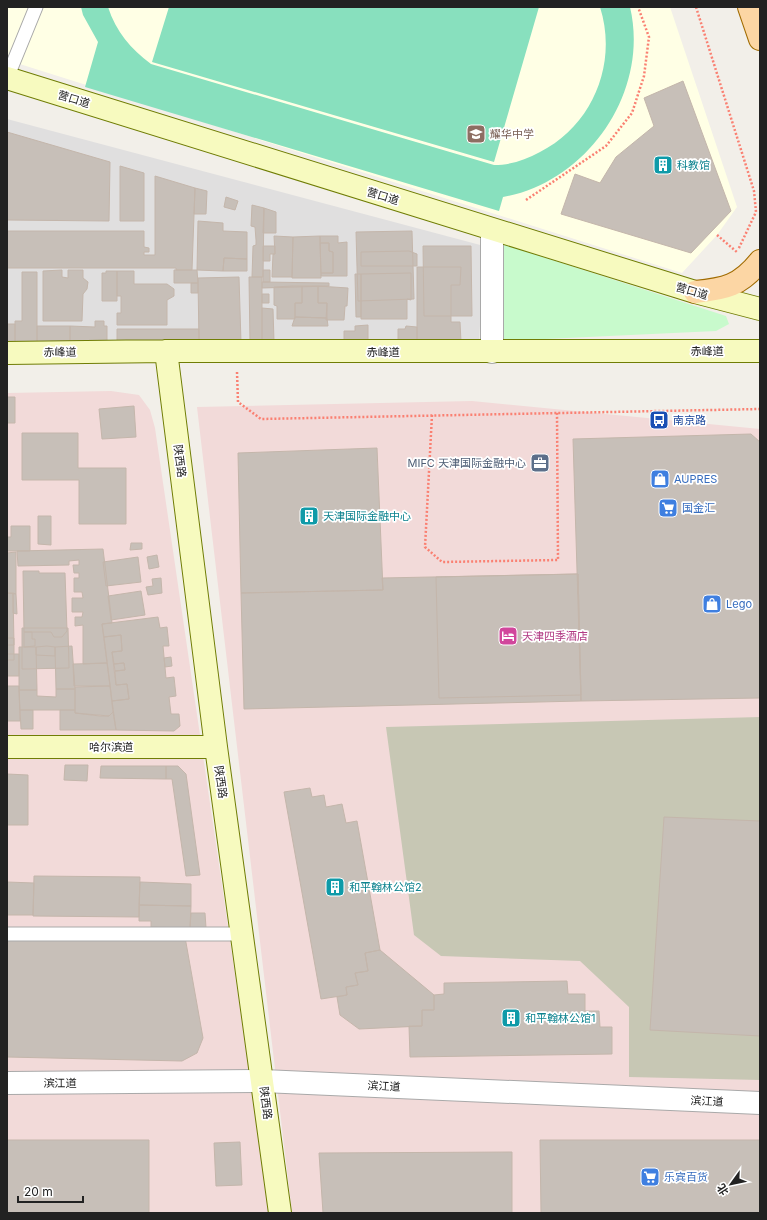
<svg xmlns="http://www.w3.org/2000/svg" width="767" height="1220" viewBox="0 0 767 1220" font-family="Inter,'Noto Sans SC',sans-serif">
<style>
.residential{fill:#e0dfdf}
.commercial{fill:#f2dad9}
.education{fill:#ffffe5}
.construction{fill:#c7c7b4}
.park{fill:#c8facc}
.pitch{fill:#88e0be}
.building{fill:#c7bfb8;stroke:#c4b6ab}
.lines{fill:none;stroke-linecap:round;stroke-linejoin:round}
.lane-casing{stroke:#a9a9a9;stroke-width:15}
.street-casing{stroke:#a9a9a9;stroke-width:24}
.secondary-casing{stroke:#707d05;stroke-width:24}
.primary-casing{stroke:#a06b00;stroke-width:24}
.path{stroke:#fa8072;stroke-width:2.5;stroke-dasharray:2 2;stroke-linecap:butt}
.lane{stroke:#fff;stroke-width:13}
.street{stroke:#fff;stroke-width:22}
.secondary{stroke:#f7fabf;stroke-width:22}
.primary{stroke:#fcd6a4;stroke-width:22}
.labels{text-anchor:middle;dominant-baseline:central;stroke-width:3.5;stroke-linejoin:round;paint-order:stroke}
.street-label{font-size:11px;fill:#222;stroke:#fff}
.education-label{font-size:11px;fill:#785e54;stroke:#fff;text-anchor:start}
.culture-label{font-size:11px;fill:#0d838f;stroke:#fff;text-anchor:start}
.transit-label{font-size:11px;fill:#164399;stroke:#fff;text-anchor:start}
.service-label{font-size:11px;fill:#4e5e75;stroke:#fff;text-anchor:end}
.shop-label{font-size:11px;fill:#366cbe;stroke:#fff;text-anchor:start}
.hotel-label{font-size:11px;fill:#b23c85;stroke:#fff;text-anchor:start}
</style>
<rect width="100%" height="100%" fill="#f2efe9"/>
<path class="residential" d="M7,119L484,246L479,344L7,347Z"/>
<path class="commercial" d="M111,391L139,395L150,410L155,428L270,1213H7V393Z
M472,401L760,429V1213H292L197,407Z"/>
<path class="education" d="M7,7H670L737,207L717,235L682,273L7,60Z"/>
<path class="construction" d="M760,717V1080L629,1077V1007L580,961L441,956L414,935L386,727Z"/>
<path class="park" d="M503,244L726,316L729,324L716,331L503,341Z"/>
<path class="pitch" d="M81,7H108C116,32 131,49 151,64L494,165C511,165 525,160 540,152C593,125 618,63 600,7H630C650,91 588,182 503,197L499,211L85,87L98,42L83,15Z
M169,7H539L494,162L152,62Z"/>
<path class="building" d="M683,81L731,211L691,253L561,214L575,174L600,183L616,157L654,126L644,98Z
M7,132L110,162L109,221L7,220Z
M120,166L144,173V221H120Z
M155,176L195,188L192,270H176V268H7V231H144V247L149,248V252H144V255H155Z
M195,188L207,191L206,214H194Z
M226,197L238,201L235,210L224,207Z
M252,205L264,208L263,277H252L253,246L256,245V240L255,227L251,226Z
M264,208L276,212V233H263Z
M198,221L223,223V231L247,232V259L224,258L223,271L197,270Z
M412,231L414,299L358,301L356,232Z
M274,236L293,237L292,277H272L273,254H275Z
M320,236L321,278H292L293,237Z
M320,236H338V243L347,242V276H321V273H333V252L329,251V243H320Z
M320,243H329V251L333,252V273H321Z
M263,246H275V254H270V261H263Z
M423,246H471L472,316H424Z
M409,251L417,254V266H361V252Z
M224,258L247,259V271H223Z
M417,267H461L460,285H451V322H460L461,342H417Z
M62,270V277L68,278V270H83V278L88,282L87,289L83,294L82,321H43V271Z
M174,270H197L198,283H174Z
M263,270H270V282H263Z
M106,271H117V301H102V273H106Z
M117,271H134V284H167L174,289V296L167,300V325H117V313H121V296H117Z
M22,272H37V344H15V321H22Z
M411,273V300L407,299V319H361V274Z
M355,274H361V317H356Z
M239,277L241,343L199,344L198,278Z
M249,277H262V343H250Z
M262,282L329,283V286L262,288Z
M191,283H198V293H191Z
M293,286H302V303H295V319H277V306L274,305V287Z
M302,286H318V303H327V318L295,317V303H302Z
M318,286L348,288L347,306H345L344,320H326L327,303H318Z
M262,294H269V303H262Z
M262,308L273,309L274,342L262,343Z
M295,317L327,318L328,326H292Z
M95,321H104V326H107V344H70V326L95,327Z
M7,324H15V344H7Z
M368,325V342H344V331H355V326Z
M37,326H70V344H37Z
M406,326L417,327V342H398V329H405Z
M117,329H199V344L117,343Z
M7,397H15V423H7Z
M134,406L136,437L102,439L99,409Z
M22,433H78V468H126V524H79V480H22Z
M751,434L760,442V698L581,701L573,439Z
M377,448L383,590L241,593L238,453Z
M38,516H51V545L38,544Z
M11,526H30V551H7V537H11Z
M131,543H142V549L130,550Z
M103,549L112,623L102,624L107,663L83,664V625L75,626V617H82L83,612H72V598H83L82,592H74V578H79V573H74L73,565H79V560L69,561V565L18,566L17,551Z
M16,552V594L7,593V553Z
M157,555L159,567L149,569L147,557Z
M138,557L141,582L106,586L103,562Z
M23,571H39V573H65L67,631L62,637H54L51,632H24Z
M578,574L581,695L439,698L436,577Z
M578,574L581,701L244,709L241,593L383,590L382,578Z
M161,578L162,593L148,595L146,587L153,586L152,579Z
M141,591L145,615L111,620L108,596Z
M7,593H13L14,645H7Z
M13,593L16,594L17,614L13,613Z
M158,617L160,628L167,627L169,646H163L166,678L174,677L176,696L169,697L171,714H179L180,726L174,731L116,730L112,701L129,699L127,684L116,685L115,671L125,670L124,663L114,664L112,652L122,651L121,635L104,637L102,624Z
M22,628H68L69,668L22,669Z
M24,632H32V639H35V646L24,647Z
M121,635L122,651L112,652L116,685L127,684L129,699L112,701L104,637Z
M7,638H14V660H7Z
M47,646L55,647V656L36,655V647Z
M72,646L75,689H56L55,647Z
M19,647H36L37,690H19Z
M7,654H19V676H7Z
M171,657L172,666L165,667L164,658Z
M107,663L110,686H74L73,664Z
M124,663L125,670L115,671L114,664Z
M7,686H19L20,721H7Z
M110,686L113,712L109,716L75,713V687Z
M56,689H75V710H20L19,690H37V696L56,697Z
M20,710H33V729H21Z
M60,710H75V713L100,716H109L113,712L116,730H60Z
M65,765H88L87,781L64,780Z
M101,766H166V779L100,778Z
M166,766H178L186,774L200,875L186,876L172,779H166Z
M7,774L28,775V825H7Z
M310,788L312,797L324,795L326,807L342,804L346,823L357,821L380,950L365,953L368,971L355,973L358,985L346,987L347,995L321,999L284,792Z
M664,817L760,821V1036L650,1030Z
M34,876L140,877L139,917L33,916Z
M7,882L34,883L33,915H7Z
M140,882L191,884V906L139,905Z
M139,905L191,906L190,928L151,927V921H139Z
M191,913H205L206,928H190Z
M7,935L185,937L203,1038L197,1053L182,1061L7,1057Z
M380,950L434,995V1010H422V1026L359,1029L340,1015L337,997L347,995L346,987L358,985L355,973L368,971L365,953Z
M567,981L568,994H585V1011H599L600,1027H612V1054L410,1057L409,1026H422V1010H434V995L444,994V983Z
M7,1140H149V1213H7Z
M540,1140H760V1213H541Z
M240,1142L242,1185L216,1186L214,1143Z
M512,1152V1213H323L319,1153Z"/>
<g class="lines">
<g class="lane-casing">
<path id="lane" d="M7,78L36,7
M7,934H242"/>
</g>
<g class="street-casing">
<path id="street" d="M492,230V352
M7,1083L263,1081L760,1103"/>
</g>
<g class="secondary-casing">
<path id="secondary" d="M7,78L695,292L760,309
M166,351L216,747L280,1213
M7,353L166,351H760
M7,747H216"/>
</g>
<g class="primary-casing">
<path id="primary" d="M749,7L760,39
M695,292C725,289 740,286 760,261"/>
</g>
<path class="path" d="M696,7L754,191L756,212L738,250
M526,200L606,146L632,113L644,76L649,37L638,7
M717,235L738,253
M237,372L238,402L261,419L760,409
M432,415L425,547L442,562L558,560L557,412"/>
<use href="#lane" class="lane"/>
<use href="#street" class="street"/>
<use href="#secondary" class="secondary"/>
<use href="#primary" class="primary"/>
</g>
<defs>
<g id="school-square" transform="scale(1)"><rect x="-9" y="-9" width="18" height="18" rx="4" fill="#8d6e63" stroke="#fff"/><path d="M0-5L7-2L0 1L-7-2ZM-4 1L0 2.5L4 1V4Q0 6-4 4Z" fill="#fff"/></g>
<g id="building-square" transform="scale(1)"><rect x="-9" y="-9" width="18" height="18" rx="4" fill="#0f9aa8" stroke="#fff"/><path d="M-4-6H4V6H1V3H-1V6H-4ZM-2.5-4.3h1.7v1.8h-1.7ZM.8-4.3h1.7v1.8H.8ZM-2.5-1h1.7V.8h-1.7ZM.8-1h1.7V.8H.8Z" fill="#fff"/></g>
<g id="bus-square" transform="scale(1)"><rect x="-9" y="-9" width="18" height="18" rx="4" fill="#1a4fb4" stroke="#fff"/><path d="M-5-6H5V4H4V6H2V4H-2V6H-4V4H-5ZM-3.5-4V0h7V-4ZM-3.5 1.2v1.5H-2V1.2ZM2 1.2v1.5H3.5V1.2Z" fill="#fff"/></g>
<g id="office-square" transform="scale(1)"><rect x="-9" y="-9" width="18" height="18" rx="4" fill="#5c6f8a" stroke="#fff"/><path d="M-6-3h4V-5.5h4V-3h4V5H-6ZM-1-4.5V-3h2v-1.5ZM-6 0V1H6V0Z" fill="#fff"/></g>
<g id="shop-square" transform="scale(1)"><rect x="-9" y="-9" width="18" height="18" rx="4" fill="#3f7fe0" stroke="#fff"/><path d="M-5-2.5h2.3a2.7 3.5 0 0 1 5.4 0H5L5.5 6h-11ZM-1.5-2.5h3a1.5 2.3 0 0 0-3 0Z" fill="#fff"/></g>
<g id="supermarket-square" transform="scale(1)"><rect x="-9" y="-9" width="18" height="18" rx="4" fill="#3f7fe0" stroke="#fff"/><path d="M-6-5.5h2.5l.6 2H6L4.5 2H-2.5L-4.4-4H-6ZM-1.5 3.2a1.3 1.3 0 1 0 .1 0ZM3 3.2a1.3 1.3 0 1 0 .1 0Z" fill="#fff"/></g>
<g id="hotel-square" transform="scale(1)"><rect x="-9" y="-9" width="18" height="18" rx="4" fill="#d1479c" stroke="#fff"/><path d="M-6-4.5h1.5V1H6V5H4.5V3h-9V5H-6ZM-4 0a1.8 1.8 0 1 1 3.6 0ZM.5 0V-2.5h3Q6-2.5 6 0Z" fill="#fff"/></g>
</defs>
<g fill-rule="evenodd">
<use href="#school-square" x="476" y="134"/>
<use href="#building-square" x="663" y="165"/>
<use href="#bus-square" x="659" y="420"/>
<use href="#office-square" x="540" y="463"/>
<use href="#shop-square" x="660" y="479"/>
<use href="#supermarket-square" x="668" y="508"/>
<use href="#building-square" x="309" y="516"/>
<use href="#shop-square" x="712" y="604"/>
<use href="#hotel-square" x="508" y="636"/>
<use href="#building-square" x="335" y="887"/>
<use href="#building-square" x="511" y="1018"/>
<use href="#supermarket-square" x="650" y="1177"/>
</g>
<g class="labels">
<g class="street-label">
<text transform="translate(74 99) rotate(17)">营口道</text>
<text transform="translate(383 196) rotate(17)">营口道</text>
<text transform="translate(692 291) rotate(16)">营口道</text>
<text x="707" y="351">赤峰道</text>
<text transform="translate(60 352) rotate(-1)">赤峰道</text>
<text x="383" y="352">赤峰道</text>
<text transform="translate(180 461) rotate(83)">陕西路</text>
<text x="111" y="747">哈尔滨道</text>
<text transform="translate(221 782) rotate(82)">陕西路</text>
<text x="60" y="1083">滨江道</text>
<text transform="translate(384 1086) rotate(3)">滨江道</text>
<text transform="translate(707 1101) rotate(3)">滨江道</text>
<text transform="translate(266 1103) rotate(83)">陕西路</text>
</g>
<g class="education-label">
<text x="490" y="134">耀华中学</text>
</g>
<g class="culture-label">
<text x="677" y="165">科教馆</text>
<text x="323" y="516">天津国际金融中心</text>
<text x="349" y="887">和平翰林公馆2</text>
<text x="525" y="1018">和平翰林公馆1</text>
</g>
<g class="transit-label">
<text x="673" y="420">南京路</text>
</g>
<g class="service-label">
<text x="526" y="463">MIFC 天津国际金融中心</text>
</g>
<g class="shop-label">
<text x="674" y="479">AUPRES</text>
<text x="682" y="508">国金汇</text>
<text x="726" y="604">Lego</text>
<text x="664" y="1177">乐宾百货</text>
</g>
<g class="hotel-label">
<text x="522" y="636">天津四季酒店</text>
</g>
</g>
<rect width="767" height="1220" fill="none" stroke="#222222" stroke-width="16"/>
<g transform="translate(731 1184) rotate(237)" stroke="#ffffff" stroke-width="3" paint-order="stroke">
<path d="M0-3L7 15L0 10L-7 15Z" fill="#222222"/>
<text y="-6" font-size="11" font-weight="bold" text-anchor="middle" fill="#222222">北</text>
</g>
<path d="M18 1196v6h65v-6" fill="none" stroke="#222222" stroke-width="2"/>
<text x="24" y="1196" font-size="12" fill="#222222" stroke="#ffffff" stroke-width="3" paint-order="stroke">20 m</text>
</svg>
